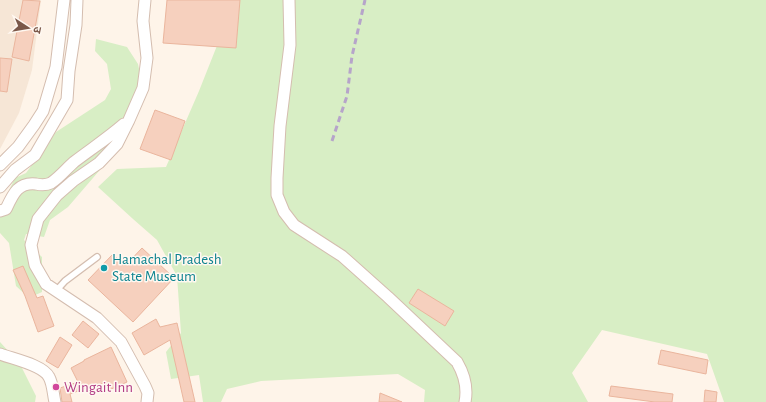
<svg xmlns="http://www.w3.org/2000/svg" width="766" height="402" viewBox="0 0 766 402" font-family="'Alegreya Sans','Noto Sans Devanagari',sans-serif">
<style>
.residential{fill:#f6e6d6}
.green{fill:#d8eec5}
.building{fill:#f6d0be;stroke:#eab59d}
.lines{fill:none;stroke-linecap:round;stroke-linejoin:round}
.lane-casing{stroke:#d4bdaf;stroke-width:8}
.street-casing{stroke:#d4bdaf;stroke-width:13}
.lane{stroke:#fff;stroke-width:5.5}
.street{stroke:#fff;stroke-width:11}
.rail{stroke:#b6a4ca;stroke-width:3;stroke-dasharray:6 4;stroke-linecap:butt}
.culture-dot{fill:#0f9aa8;stroke:#fff8f1;stroke-width:1.5}
.hotel-dot{fill:#d1479c;stroke:#fff8f1;stroke-width:1.5}
.labels{text-anchor:middle;dominant-baseline:central;stroke-width:3;stroke-linejoin:round;paint-order:stroke}
.culture-label{font-size:15px;fill:#0d838f;stroke:#fff8f1;text-anchor:start}
.hotel-label{font-size:15px;fill:#b23c85;stroke:#fff8f1;text-anchor:start}
</style>
<rect width="100%" height="100%" fill="#fef4e9"/>
<path class="residential" d="M0,0H41L32,70L19,113L0,149Z"/>
<path class="green" d="M217,0H766V402H724L707,354L602,330L572,373L588,402H424L425,390L398,374L261,381L227,389L221,402H203L199,375L171,379L166,352L181,333L177,276L157,240L133,219L98,187L117,169L166,167L199,91L224,28Z
M96,39L127,47L138,64L145,99L99,171L68,207L50,220L44,237L26,234L24,240L42,257V292L29,298L16,286L9,243L0,233V209L15,178L26,173L56,132L105,100L111,89L107,64L95,51Z
M0,342L20,364L36,396L35,402H0Z"/>
<path class="building" d="M23,0L40,1L29,61L12,57Z
M167,0H240L236,48L163,43Z
M0,58L12,59L7,92L0,91Z
M155,110L185,121L171,160L140,149Z
M142,248L174,278L133,322L88,280L113,254L125,266Z
M23,266L37,298L43,296L54,326L38,332L25,296L13,270Z
M418,289L454,311L445,326L409,303Z
M156,319L160,327L177,323L195,402H184L170,340L144,355L132,333Z
M83,321L99,334L88,348L72,335Z
M60,337L72,345L58,368L46,361Z
M111,347L127,382L109,390L105,382L95,387L94,385L70,394L72,402H62L60,388L78,382L71,368L84,361V360Z
M661,350L708,360L706,374L658,364Z
M611,386L673,394L672,402H655L609,396Z
M705,390L717,392L716,402H704Z
M380,393L402,402H379Z"/>
<g class="lines">
<g class="lane-casing">
<path id="lane" d="M56,291L65,281L97,257"/>
</g>
<g class="street-casing">
<path id="street" d="M145,0L143,21L147,58L143,88L129,120L117,144L99,163L73,181L57,195L38,219L31,245L35,265L46,284L97,318L121,342L145,386L148,393L147,402
M289,0L290,45L280,126L277,178V195L284,212L294,225L342,256L388,297L457,362C464,374 468,387 465,402
M0,165L18,147L34,125L43,111L56,67L64,0
M0,187L15,170L35,155L67,100L69,71L76,25L77,0
M0,211L6,209C13,194 18,182 36,184C41,185 47,185 51,183C60,177 67,168 74,162C91,149 108,138 124,124
M0,354C13,359 43,365 49,377C53,384 53,394 55,402"/>
</g>
<use href="#lane" class="lane"/>
<use href="#street" class="street"/>
<path class="rail" d="M332,141L347,96L352,56L365,0"/>
</g>
<circle class="culture-dot" cx="104" cy="268" r="4"/>
<circle class="hotel-dot" cx="56" cy="387" r="4"/>
<g class="labels">
<g class="culture-label">
<text x="112" y="259">Hamachal Pradesh<tspan x="112" dy="17">State Museum</tspan></text>
</g>
<g class="hotel-label">
<text x="64" y="387">Wingait Inn</text>
</g>
</g>
<g transform="translate(28 28) rotate(102)" stroke="#fff8f1" stroke-width="3" paint-order="stroke">
<path d="M0-3L7 15L0 10L-7 15Z" fill="#7b5849"/>
<text y="-6" font-size="11" font-weight="bold" text-anchor="middle" fill="#7b5849">उ</text>
</g>
</svg>
